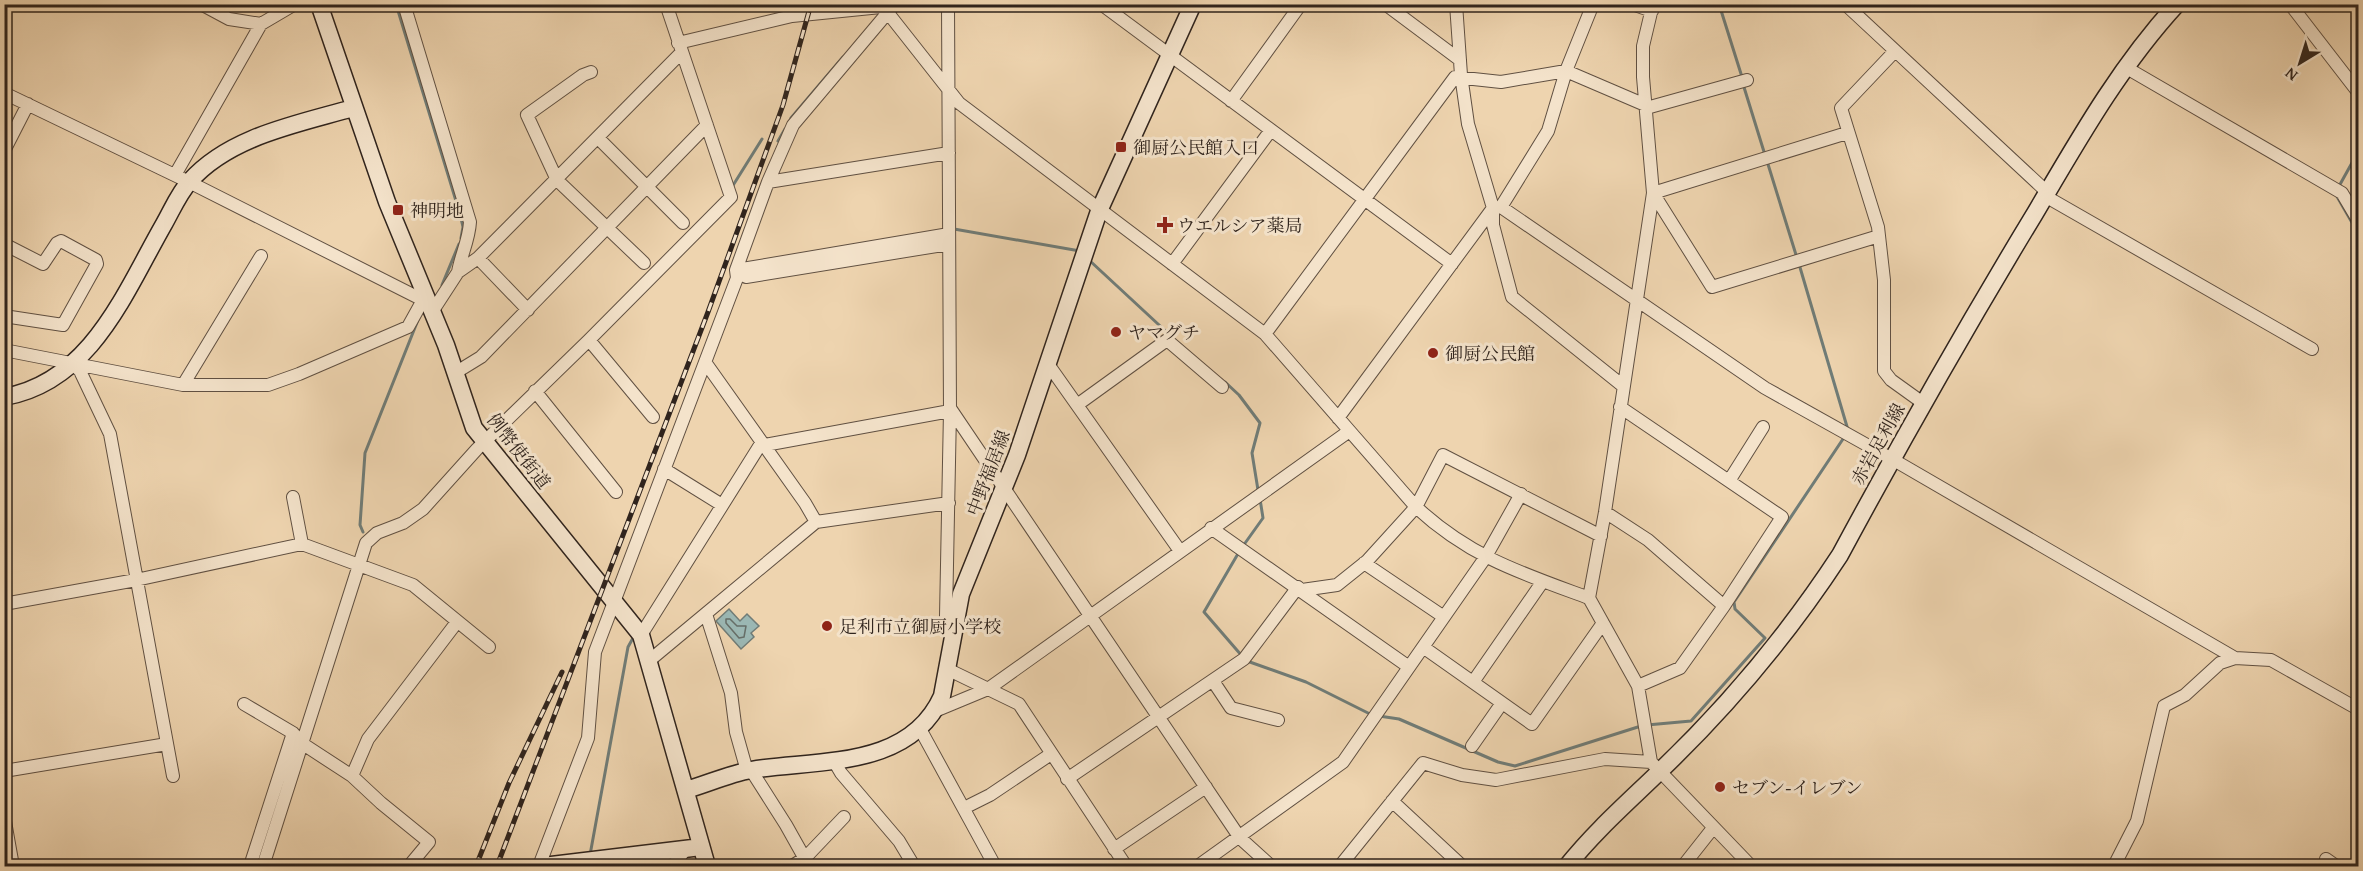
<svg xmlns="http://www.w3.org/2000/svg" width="2363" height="871" viewBox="0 0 2363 871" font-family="'Gentium Book Plus','Noto Serif JP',serif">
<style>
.water{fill:#9bb7b3;stroke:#707c77;stroke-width:1.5}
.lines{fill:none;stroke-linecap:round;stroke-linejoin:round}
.shore{stroke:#666e68;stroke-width:1.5}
.stream{stroke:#707c77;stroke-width:3}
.street-casing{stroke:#605042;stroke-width:14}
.secondary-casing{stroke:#30241d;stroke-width:19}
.street{stroke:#f4e3cb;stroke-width:12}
.secondary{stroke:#f4e3cb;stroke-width:16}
.rail-casing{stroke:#30241d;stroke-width:5}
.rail{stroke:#f4e3cb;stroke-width:3;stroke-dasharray:9;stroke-linecap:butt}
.poi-dot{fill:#8f2418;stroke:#f4e3cb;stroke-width:2}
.labels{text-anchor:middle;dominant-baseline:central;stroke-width:6;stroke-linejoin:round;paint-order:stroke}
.poi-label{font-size:18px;fill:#30241d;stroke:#f4e3cb;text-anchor:start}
.street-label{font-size:18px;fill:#30241d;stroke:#f4e3cb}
</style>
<rect width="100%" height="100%" fill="#eed4af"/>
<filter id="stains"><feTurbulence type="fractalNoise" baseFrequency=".00333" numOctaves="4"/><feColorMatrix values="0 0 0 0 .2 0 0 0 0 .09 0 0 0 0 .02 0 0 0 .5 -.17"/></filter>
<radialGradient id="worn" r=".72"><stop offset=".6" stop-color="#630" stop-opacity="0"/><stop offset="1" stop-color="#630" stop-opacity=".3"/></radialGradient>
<path class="water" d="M729,609L740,621L747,614L759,626L751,633L754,637L741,649L716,621Z"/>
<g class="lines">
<path class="shore" d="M726,619H730L737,626H746L744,637L739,638L726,623Z"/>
<path class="stream" d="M396,4L460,214L463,227L461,238
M1719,4L1742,77
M1743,84L1765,155
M791,118L843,57
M778,141L785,129
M1767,161L1797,258
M732,187L762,139
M2338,188L2358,152
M2335,193L2358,233
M954,229L1080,251
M1089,260L1172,337
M1799,264L1848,430
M442,285L459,244
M1225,382L1239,395L1260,423L1252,453L1258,490
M363,532L360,525L365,453L418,320
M1243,546L1263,518L1260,499
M1239,552L1204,612L1242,656
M1247,661L1306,682L1372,715
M1379,716L1399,719L1498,762L1515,766L1641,726
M1647,725L1691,721L1765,638L1735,609L1734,602L1845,436
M590,855L628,647L633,638"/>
<g class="street-casing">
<path id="street" d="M201,4L229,19L261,24L295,4
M404,4L470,222C469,240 461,255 458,272
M789,4L792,16
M948,4L950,411L946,616L953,626
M1101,4L1452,264
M1385,4L1460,60
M1456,4L1461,75L1468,124L1493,208V225L1512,297L1623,386
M1632,4L1652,11
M1845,4L2047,192
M2290,4L2358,92
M678,43L792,16L881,7L888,13L959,103L1265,334L1416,507C1470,557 1521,573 1589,598L1638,686L1651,762L1751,866
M1895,51L1841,108L1878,227L1884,280V371L1891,380L1923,403
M2125,67L2342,193L2358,220
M591,72L583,75L527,115L557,180L644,263
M4,93L189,182L423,300
M1231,101L1301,4
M1847,133L1653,193L1712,287L1879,236
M598,138L683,223
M4,151L28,104
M175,175L261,24
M768,182L949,153
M2045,196L2312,349
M1501,207L1765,388L1892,459L2235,658
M4,244L43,264L57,243L61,241L96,260L97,264L63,325L4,316
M478,258L528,310
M1172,264L1271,130
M736,270L949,234
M746,277L949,244
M432,312L458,272L478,258L681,53
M1265,334L1455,77L1501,82L1566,71L1650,107L1747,80
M589,340L653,417
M4,350L183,385H268L299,374L408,327L423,300L428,303
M705,362L805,503L816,522
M73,364L80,371L110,434L173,776
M1048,364L1180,551
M455,373L481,357L707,125
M183,385L261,256
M535,391L616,492
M1077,405L1167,340L1222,387
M1620,407L1782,517L1724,606
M950,408L1240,838L1271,866
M1338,418L1493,208L1501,207L1548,131L1566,71L1593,4
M765,445L950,411
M664,469L722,505
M1729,481L1763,427
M293,497L302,544
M1605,512L1648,540L1724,606L1680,668L1638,686
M1211,528L1409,667
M1364,563L1444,617
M1302,590L1337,585L1367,561L1416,507L1443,455L1601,536
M1589,598L1605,512L1653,193L1643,77V46L1653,4
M4,604L136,580L302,544L413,585L489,647
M706,614L731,693L736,732L747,771
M641,635L762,442
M1423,647L1532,724L1603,623
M650,660L816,522L949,503
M947,669L1019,704L1126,866
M1213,681L1231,708L1278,720
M1473,682L1543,581
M244,704L293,733L303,744L352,776L381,803L429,842L409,866
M935,711L988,689L1348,432
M919,727L995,866
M1472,746L1502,703
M834,761L841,773L899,841L914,866
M751,770L786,825L809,866
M4,771L167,744
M352,776L368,739L457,622
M1067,779L1244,659L1298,587
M1392,801L1462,866
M964,808L990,795L1051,754
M4,816L13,866
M1114,849L1206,787
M2326,859L2336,866
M250,866L293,733
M263,866L366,543L377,533L403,523L423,509L477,449L589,340L731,197L666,4
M539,866L588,738L595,652L737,278L736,270L768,182L793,125L895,4
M673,866L685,850
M792,866L805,858L844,817
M1198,866L1343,762L1485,558L1521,494
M1340,866L1423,763L1462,775L1496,780L1605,759L1651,762
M1683,866L1713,828
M2114,866L2137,821L2164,706L2185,695L2220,663L2235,658L2271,660L2358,709"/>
</g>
<g class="secondary-casing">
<path id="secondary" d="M319,4L387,202L446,345L474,428L641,635L707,866
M4,397C91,382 125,292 164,224C172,210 179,193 190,181C230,136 298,124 353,108
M686,790C707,784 729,774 751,770C817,759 909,770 942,696L961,594L1017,455L1099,211L1193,4
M543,866L701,847
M1567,866C1595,831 1627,803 1659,772C1726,708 1789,633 1840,555C1902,440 1966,327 2034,215C2077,142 2119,67 2177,4"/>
</g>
<use href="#street" class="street"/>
<use href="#secondary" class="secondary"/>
<g class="rail-casing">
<path id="rail" d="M476,866L509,783L562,672
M497,866L708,312L783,105L811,4"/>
</g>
<use href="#rail" class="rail"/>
</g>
<g class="poi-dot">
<rect x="1115" y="141" width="12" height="12" rx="3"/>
<rect x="392" y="204" width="12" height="12" rx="3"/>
<path d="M1162 216h6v6h6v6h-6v6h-6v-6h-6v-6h6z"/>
<circle cx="1116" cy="332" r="6"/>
<circle cx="1433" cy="353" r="6"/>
<circle cx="827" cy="626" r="6"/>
<circle cx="1720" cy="787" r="6"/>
</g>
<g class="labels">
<g class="poi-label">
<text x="1133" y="147">御厨公民館入口</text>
<text x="410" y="210">神明地</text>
<text x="1177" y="225">ウエルシア薬局</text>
<text x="1128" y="332">ヤマグチ</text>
<text x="1445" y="353">御厨公民館</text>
<text x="839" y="626">足利市立御厨小学校</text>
<text x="1732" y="787">セブン-イレブン</text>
</g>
<g class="street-label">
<text transform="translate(1878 444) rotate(-61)">赤岩足利線</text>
<text transform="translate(519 451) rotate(52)">例幣使街道</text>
<text transform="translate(988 473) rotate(-69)">中野福居線</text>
</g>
</g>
<rect width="2363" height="871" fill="none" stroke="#eed4af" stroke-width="24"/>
<rect x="6" y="6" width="2351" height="859" fill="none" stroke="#30241d" stroke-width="3"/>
<rect x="12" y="12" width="2339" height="847" fill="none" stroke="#30241d" stroke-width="1.5"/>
<g transform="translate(2300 63) rotate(218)" stroke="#f4e3cb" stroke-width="4.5" paint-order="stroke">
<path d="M0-4.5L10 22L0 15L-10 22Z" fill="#30241d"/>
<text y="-9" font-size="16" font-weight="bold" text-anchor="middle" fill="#30241d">N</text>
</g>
<rect width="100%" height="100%" filter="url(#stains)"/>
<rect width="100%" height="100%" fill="url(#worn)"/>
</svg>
